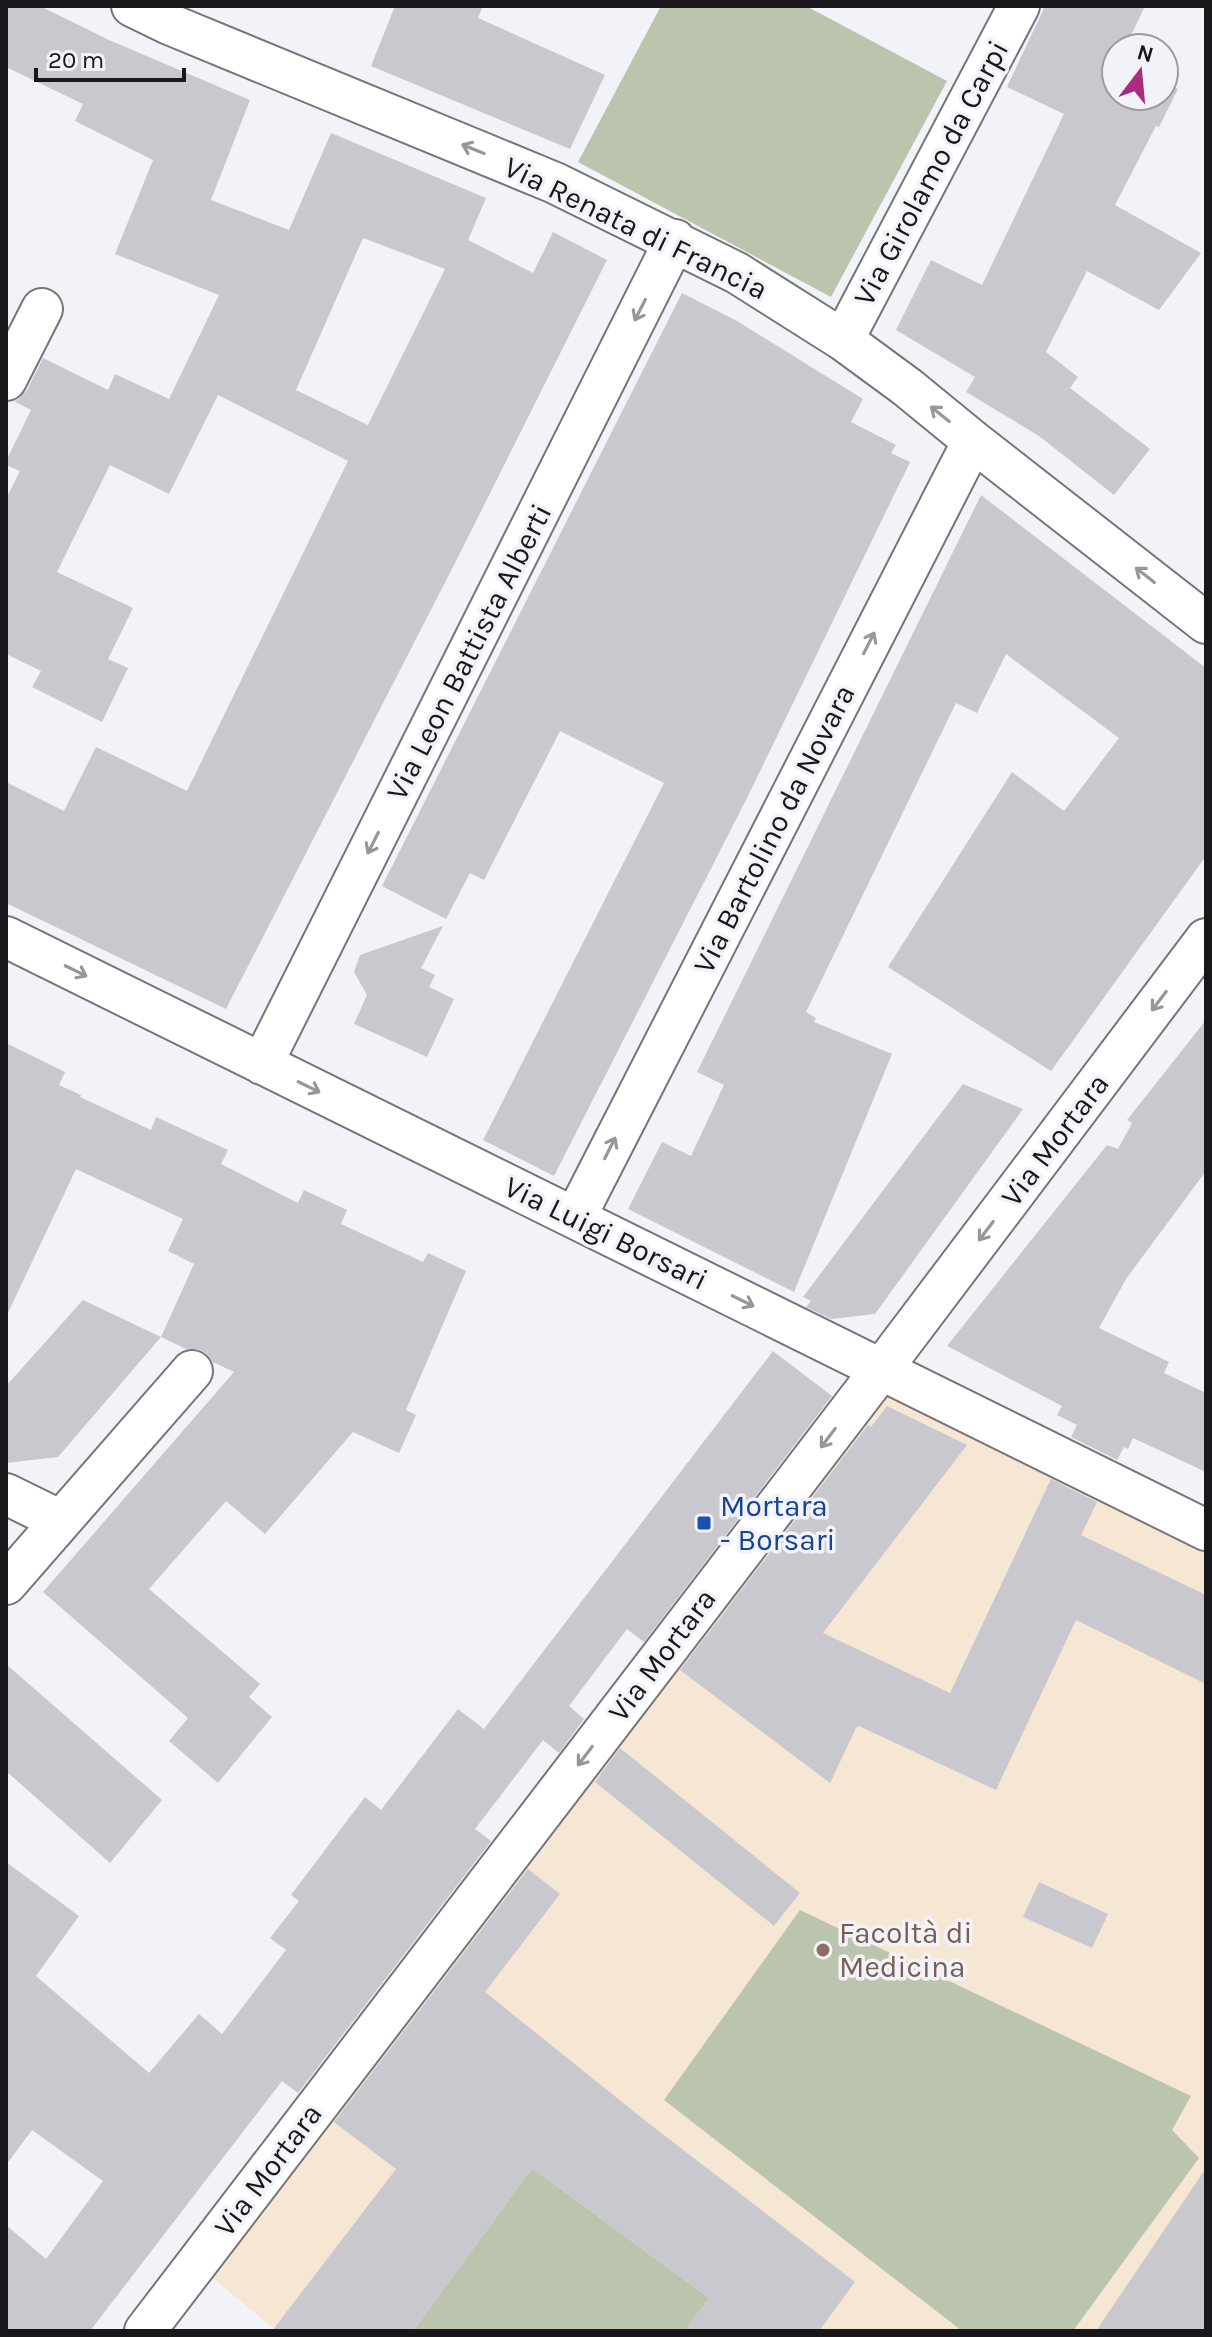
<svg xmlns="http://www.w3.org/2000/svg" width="1212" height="2337" viewBox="0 0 1212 2337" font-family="Karla,sans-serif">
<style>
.education{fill:#f6e7d4}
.green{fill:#bbc5ad}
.building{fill:#c8c8ce;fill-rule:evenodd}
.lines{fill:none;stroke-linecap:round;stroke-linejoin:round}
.minor-casing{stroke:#75757a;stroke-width:44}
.minor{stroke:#fff;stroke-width:40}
.oneway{stroke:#979798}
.transit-dot{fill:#1a4fb4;stroke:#f2f3f9;stroke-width:3}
.education-dot{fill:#8d6e63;stroke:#f2f3f9;stroke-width:3}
.labels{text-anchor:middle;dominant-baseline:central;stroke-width:7;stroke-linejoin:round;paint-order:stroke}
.street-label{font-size:30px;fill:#18181a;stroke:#f2f3f9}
.transit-label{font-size:30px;fill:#164399;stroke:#f2f3f9;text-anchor:start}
.education-label{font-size:30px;fill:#785e54;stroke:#f2f3f9;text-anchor:start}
</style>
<rect width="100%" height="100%" fill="#f2f3f9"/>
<path class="education" d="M869,1385L1206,1551V2331H277L199,2267Z"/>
<path class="green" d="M661,6H806L947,81L831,297L578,162Z
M800,1910L1191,2096L1172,2130L1199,2158L1073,2331H962L664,2100Z
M532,2168L709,2298L685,2331H413Z"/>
<path class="building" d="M6,6H40L109,40L250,100L211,200L289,230L331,133L486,198L468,240L533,273L553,232L607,260L455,563L226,1009L6,903V782L64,811L96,747L187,791L348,461L218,395L169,494L110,465L57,572L133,608L108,659L128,668L102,722L32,687L41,671L6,654V499L20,471L6,465V461L31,410L14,401L19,399L27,390L43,358L108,390L115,374L169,399L219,295L115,254L153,160L75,121L83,104L6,67ZM363,238L445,269L368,425L296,390Z
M395,6H483L478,18L605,75L570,149L371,66Z
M1045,6H1145L1125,48H1116V96H1164V82L1178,89L1159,127L1156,126L1115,205L1201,253L1159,310L1087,271L1046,352L1078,377L1070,388L1150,449L1114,495L1039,436L966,392L975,377L896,330L931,260L982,285L1064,114L1007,87Z
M682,293L737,321L863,399L851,422L896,445L891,453L910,462L748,796L554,1176L483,1140L664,783L560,731L484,880L470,873L446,919L382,886Z
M981,495L1206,668V856L1051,1071L888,967L1012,772L1064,811L1119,738L1006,654L977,713L956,703L806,1012L816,1018L814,1022L892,1054L794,1292L628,1209L662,1142L691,1156L724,1085L697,1072Z
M443,926L421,968L435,975L429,987L454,999L427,1057L354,1024L367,995L354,972L360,955Z
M1206,1020V1171L1126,1279L1099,1328L1169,1362L1164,1373L1206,1393V1472L1133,1438L1128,1449L1124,1447L1117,1460L1071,1437L1077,1425L1057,1415L1062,1406L947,1346L1107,1145L1118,1149L1132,1123L1127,1120Z
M6,1043L65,1072L59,1085L81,1095L80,1097L151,1130L156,1117L228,1150L221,1164L298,1203L304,1190L347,1210L341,1224L423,1262L428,1253L466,1271L406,1410L416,1415L399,1453L353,1432L265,1534L226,1501L149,1589L260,1684L249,1697L272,1717L218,1783L169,1741L188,1718L43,1592L234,1372L213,1362L206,1353L197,1349H186L161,1337L194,1264L168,1251L183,1219L76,1169L6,1317Z
M963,1084L1023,1109L875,1314L831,1319L806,1307L811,1301L803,1297Z
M83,1300L161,1337L58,1457L6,1463V1386Z
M773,1351L832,1396L644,1642L627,1629L569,1706L584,1719L559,1753L543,1740L475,1829L491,1841L298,2093L282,2081L90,2331H6V2225L46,2259L103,2181L32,2130L6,2165V1862L79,1916L36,1976L149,2073L199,2014L222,2034L286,1950L270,1938L299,1901L291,1895L365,1797L381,1810L458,1709L484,1729Z
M887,1406L967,1445L823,1633L950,1693L1051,1479L1097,1502L1081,1535L1206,1595V1684L1076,1620L996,1790L859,1726L856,1728L830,1783L680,1670L868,1425L871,1427Z
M6,1664L162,1800L110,1863L6,1771Z
M620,1748L800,1893L774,1926L595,1782Z
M528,1869L560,1894L485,1992L647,2122L855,2282L819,2331H685L709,2298L532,2168L413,2331H272L396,2169L334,2122Z
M1039,1882L1108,1914L1092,1948L1023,1917Z
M1206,2168V2331H1096Z"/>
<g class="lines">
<g class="minor-casing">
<path id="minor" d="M132,6L169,24L555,183L737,273L843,340L907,387L973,441L1206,623
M843,340L1019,6
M6,380L42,309
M6,937L1206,1530
M262,1064L675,240
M575,1218L973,441
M6,1494L61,1521
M6,1584L192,1371
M145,2331L893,1354L1206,939"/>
</g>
<use href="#minor" class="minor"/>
</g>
<defs><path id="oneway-shaft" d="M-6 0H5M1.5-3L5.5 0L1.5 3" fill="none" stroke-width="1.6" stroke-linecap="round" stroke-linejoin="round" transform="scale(2)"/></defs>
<g class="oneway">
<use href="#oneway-shaft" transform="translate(473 149) rotate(-158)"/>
<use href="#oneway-shaft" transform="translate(640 310) rotate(117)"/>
<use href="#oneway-shaft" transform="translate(940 414) rotate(-141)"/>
<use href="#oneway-shaft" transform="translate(1145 575) rotate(-142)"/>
<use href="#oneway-shaft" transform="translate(869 643) rotate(-63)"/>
<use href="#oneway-shaft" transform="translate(373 843) rotate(117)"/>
<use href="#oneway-shaft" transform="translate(76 971) rotate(26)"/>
<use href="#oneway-shaft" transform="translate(1159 1001) rotate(127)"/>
<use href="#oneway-shaft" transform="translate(309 1087) rotate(26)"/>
<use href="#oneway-shaft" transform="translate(610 1148) rotate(-63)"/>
<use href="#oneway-shaft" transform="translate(986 1231) rotate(127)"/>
<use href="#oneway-shaft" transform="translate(743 1301) rotate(26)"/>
<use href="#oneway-shaft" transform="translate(828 1438) rotate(127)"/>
<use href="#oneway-shaft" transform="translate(585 1756) rotate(127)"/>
</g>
<rect class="transit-dot" x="696" y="1515" width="16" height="16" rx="4"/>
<circle class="education-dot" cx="823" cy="1950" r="8"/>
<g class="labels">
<g class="street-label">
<text transform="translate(931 173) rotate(-62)">Via Girolamo da Carpi</text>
<text transform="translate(636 228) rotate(26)">Via Renata di Francia</text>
<text transform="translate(469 652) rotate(-63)">Via Leon Battista Alberti</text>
<text transform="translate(774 829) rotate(-63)">Via Bartolino da Novara</text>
<text transform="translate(1055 1140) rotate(-53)">Via Mortara</text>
<text transform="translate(606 1233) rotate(26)">Via Luigi Borsari</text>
<text transform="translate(662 1655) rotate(-53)">Via Mortara</text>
<text transform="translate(268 2170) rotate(-53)">Via Mortara</text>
</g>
<g class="transit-label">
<text x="720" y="1506">Mortara<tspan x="720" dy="34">- Borsari</tspan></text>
</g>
<g class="education-label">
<text x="839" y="1933">Facoltà di<tspan x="839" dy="34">Medicina</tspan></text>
</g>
</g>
<rect width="1212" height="2337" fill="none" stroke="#18181a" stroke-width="16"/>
<g transform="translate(1140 72) rotate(16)"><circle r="38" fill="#f2f3f9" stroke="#9b9ba0" stroke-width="2"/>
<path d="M0-6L14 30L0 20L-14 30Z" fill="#aa2c7c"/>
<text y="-12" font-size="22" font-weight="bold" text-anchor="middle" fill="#18181a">N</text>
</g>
<path d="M36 68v12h148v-12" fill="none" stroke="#18181a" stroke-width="4"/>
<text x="48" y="68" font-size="24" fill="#18181a" stroke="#f2f3f9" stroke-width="6" paint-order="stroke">20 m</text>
</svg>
